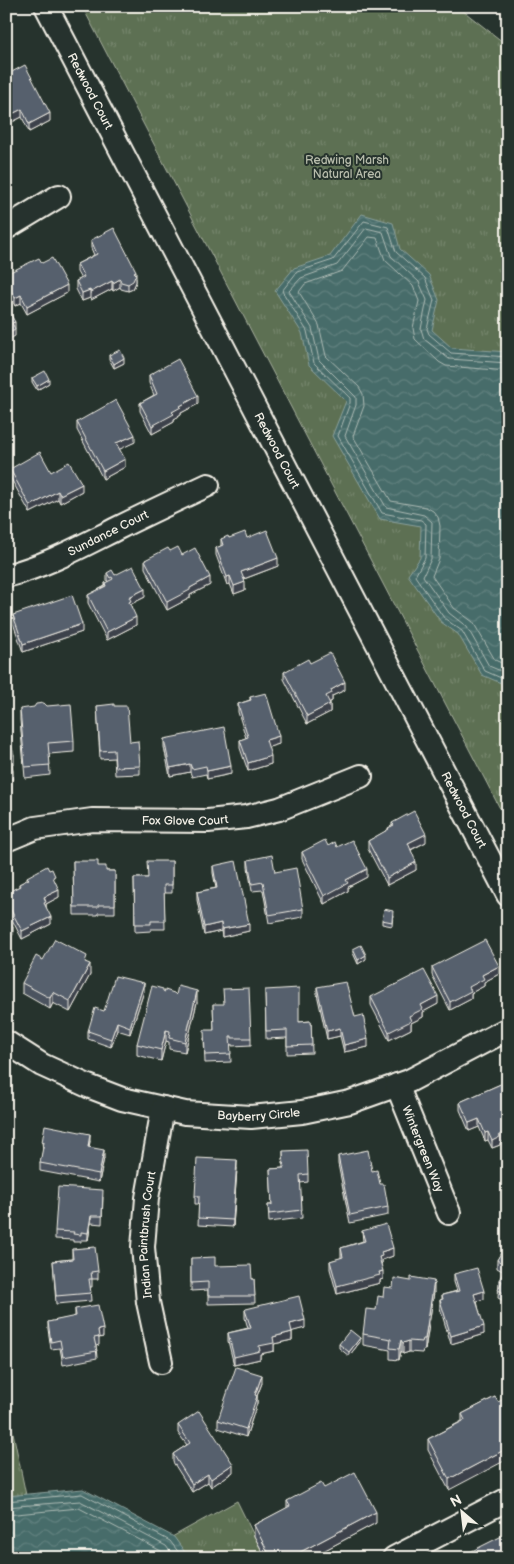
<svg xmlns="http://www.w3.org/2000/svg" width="514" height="1564" viewBox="0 0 514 1564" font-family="'Balsamiq Sans',sans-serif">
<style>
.park{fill:url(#park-tufts);stroke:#a8b09e}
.water{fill:url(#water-waves);stroke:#8ca19c}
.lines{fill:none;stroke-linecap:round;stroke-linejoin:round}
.shore{stroke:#afbcb6;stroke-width:1}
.minor-casing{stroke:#f4f1e8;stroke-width:26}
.minor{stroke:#26332d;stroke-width:22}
.wall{fill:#4b535e;stroke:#f4f1e8}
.shaded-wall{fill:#3d434c;stroke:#f4f1e8}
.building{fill:#57606d;stroke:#f4f1e8}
.labels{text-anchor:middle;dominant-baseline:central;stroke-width:4;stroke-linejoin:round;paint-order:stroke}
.street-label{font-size:12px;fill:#f4f1e8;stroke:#26332d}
.park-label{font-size:12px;fill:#b8bdac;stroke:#26332d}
</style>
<defs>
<pattern id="park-tufts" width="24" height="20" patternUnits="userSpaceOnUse" patternTransform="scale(1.25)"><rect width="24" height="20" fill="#5d7053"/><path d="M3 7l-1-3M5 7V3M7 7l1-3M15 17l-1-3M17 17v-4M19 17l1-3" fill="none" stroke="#75856c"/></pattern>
<pattern id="water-waves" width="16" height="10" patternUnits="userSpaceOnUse" patternTransform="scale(1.25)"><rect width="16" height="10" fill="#476c6a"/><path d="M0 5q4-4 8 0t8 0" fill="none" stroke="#62817f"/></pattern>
</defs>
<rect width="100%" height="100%" fill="#26332d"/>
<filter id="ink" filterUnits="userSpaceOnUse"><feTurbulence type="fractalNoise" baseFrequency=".02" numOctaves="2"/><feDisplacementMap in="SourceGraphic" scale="10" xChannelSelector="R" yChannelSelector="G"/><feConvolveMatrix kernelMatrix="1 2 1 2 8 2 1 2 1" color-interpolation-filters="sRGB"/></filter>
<g filter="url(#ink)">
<path class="park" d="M82,6H457L508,46V819L506,820Z
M10,1418L39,1558H6V1420Z
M237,1501L265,1558H134Z"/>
<path class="water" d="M362,214L393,223L400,249L429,275L439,300L432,330L452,348L508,352V686L482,675L458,634L441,622L408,575L420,558L421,526L380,519L332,436L346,401L309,365L302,333L275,291L294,268L330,256Z
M83,1489L174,1537L189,1558H6V1496Z"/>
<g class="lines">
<path class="shore" d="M508,357L451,353L429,334L427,329L434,300L425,278L396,252L388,227L364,221L333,260L297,272L282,291L307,331L314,363L350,398V403L338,436L382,513L421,520L426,524L425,558L415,576L444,618L462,631L485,671L508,681
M508,363L449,359L424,339L421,329L427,300L419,282L391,256L383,232L366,228L337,265L301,278L289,291L312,328L319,360L356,397V405L345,436L386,507L424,515L432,522L431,559L423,576L449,613L467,627L489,666L508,674
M508,371L446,366L439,362L415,339L413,328L419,301L413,286L385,260L377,238L369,237L342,271L305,284L299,292L319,325L326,356L359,387L363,394L364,406L353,436L391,501L426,507L433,511L438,517L440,526L439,559L432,576L454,608L473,622L495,660L508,666
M6,1501L82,1494L170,1541L183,1558
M6,1507L80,1501L166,1546L175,1558
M6,1515L79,1508L161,1551L166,1558"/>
<g class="minor-casing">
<g id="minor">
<path id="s1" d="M46,6L508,895"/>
<path d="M6,228L59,196"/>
<path id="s2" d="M6,576C48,565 80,547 118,528C148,513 178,499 208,485"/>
<path id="s3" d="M6,840L35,828L92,820L208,821L246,817L279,809L361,776"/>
<path id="s4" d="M6,1042L42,1065L88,1086L122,1099L185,1113L251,1117L302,1112L350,1102L409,1081L508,1029"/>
<path id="s5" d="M397,1085L449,1213"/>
<path id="s6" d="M161,1362L148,1302L143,1247L147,1198L163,1108"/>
<path d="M394,1558L508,1499"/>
</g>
</g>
<use href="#minor" class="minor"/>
</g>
<path class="wall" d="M6,75L50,121L29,132L22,117L6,125Z
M91,240L136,278V282L133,289L128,291L121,289L120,287L113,291L112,289L91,300L90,298L82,301L76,289V281L81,279L77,272V264L94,255L91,248Z
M42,263L67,293L27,314L21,303L15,306L6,289V274Z
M109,355L124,363L114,368L109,359Z
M149,375L198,404L181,413V415L174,419V422L152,434L140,411V403L154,395L149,383Z
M32,378L49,383L37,390L32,382Z
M77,422L135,442L119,449L125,467L103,479L77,430Z
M10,469L51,472L82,491L60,503L58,499L30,513L10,477Z
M229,538H247L278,566L244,579L245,590L234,594L230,584L227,585L216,555V548L221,546V539Z
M170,551L182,555L210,585L190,595V598L167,610L145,568V560Z
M107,573L115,575L145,597L131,604V607L136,625L107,640L88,603V595L105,586V583L108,582L107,580Z
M13,615L82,632L23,652L13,623Z
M310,663L345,690L332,696V701L330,702V712L307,724L284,679V672Z
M250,697L279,744L268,747L271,764L248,771L240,748V740L246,738L238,712V704L250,700Z
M97,706H114L140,766V774L115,775L114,758L100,759Z
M20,709L74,741V752L49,754L50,775L25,778L20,720Z
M164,739L231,774L207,779L206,774L192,777L190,772L170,776L164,747Z
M7,745L14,755V763H12L13,779Z
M392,823L426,842L411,850L416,870L387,885L368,849V841L388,830V828L392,826Z
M328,846L337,847L367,877L348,887V891L324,904L302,859V852Z
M248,860L275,872L303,909V917L269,923L263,890L252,891L248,867Z
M73,861L98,866L106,871H115V913H98V915H74Z
M172,861V893H164L165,929H151V931L135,932L134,878H148Z
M213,866L249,931L222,937L221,931L204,935L197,900V892L216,888L213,873Z
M27,877L55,881L59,897L46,904V907L51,924L22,939L6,908V893L19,887V884L27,880Z
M393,915L392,926L382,924V920Z
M353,949L366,959L358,964L353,953Z
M43,960L87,963L90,975L70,1012L53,1003L50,1009L22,993V983Z
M432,967L499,974L484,982V986L471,993V999L450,1010L432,975Z
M317,987L355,1017L368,1047L344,1052L340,1036L327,1039L317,994Z
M265,990L299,1022L311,1021L312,1053L287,1054V1038L266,1039Z
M144,991L130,1034L117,1030L111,1047L88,1039V1031Z
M163,992L197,1002L185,1052L169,1049V1042L166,1041L161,1061L137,1055V1044Z
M371,997L438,1004L423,1012V1017L411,1023V1029L389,1040L371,1005Z
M213,1004L251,1038V1045L232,1046V1044H230L231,1062L205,1063L204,1038L214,1030Z
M503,1083L500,1145L492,1148L488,1140L485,1141L479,1127L469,1131L460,1110V1102Z
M90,1141L89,1147L104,1158L99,1182L40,1171V1163L43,1150L42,1142Z
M283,1151L308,1174V1182L300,1183L302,1218L269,1222L268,1205H272L270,1169L283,1168Z
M338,1156L372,1171L388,1207V1215L350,1223L338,1164Z
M508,1167V1184L505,1176V1168Z
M237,1168L233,1227L198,1225L199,1204H195V1196Z
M103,1197L102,1224L91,1223L88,1240H81V1242H73V1240L55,1239V1231Z
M362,1231L393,1256L382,1260V1263L381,1264L383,1279L380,1280V1283L337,1294L330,1269V1261L341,1258V1248L363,1241Z
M508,1241V1301L506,1300V1302L498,1298L499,1280L504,1272L497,1268V1260Z
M72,1249L98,1271V1279H92V1287H90L91,1301L56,1304L53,1261L72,1259Z
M191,1258L252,1279H254L255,1303L208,1304V1290L191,1291Z
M454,1274L484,1299L477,1301L484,1334L451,1344L440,1308V1300H442V1295L457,1291L454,1282Z
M434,1292L425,1350H423L422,1353L409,1352L403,1354L401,1351L399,1360L390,1359V1350L363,1345V1334L383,1297Z
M75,1309L103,1337L99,1338V1345L96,1346L97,1358L63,1365L60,1348L51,1349L48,1329V1322L75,1317Z
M245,1310L305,1328L292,1331V1340L274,1344V1351L260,1354V1359L234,1365L228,1341V1333L248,1328L245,1318Z
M360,1342L349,1356L339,1348V1344Z
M262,1383L257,1396V1403L246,1437L218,1428V1420Z
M495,1397L449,1490L428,1450V1439L462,1421V1414Z
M178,1425L233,1472L211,1487L208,1482L192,1492L173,1462V1454L187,1445L178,1433Z
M324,1488L376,1523L310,1558H266L254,1536V1525L287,1508V1501Z"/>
<path class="shaded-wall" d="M22,109V117L6,125V117Z
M50,113V121L29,132V124Z
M136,271V282L133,289L128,291V284L134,272Z
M120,279V287L113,291V283Z
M112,281V289L91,300V292Z
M67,285V293L27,314V306Z
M90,290V298L82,301V293Z
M21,295V303L15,306V298Z
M15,322V336L6,341V334L12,323Z
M124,358V363L114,368V364Z
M49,379V383L37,390V386Z
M198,396V404L181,413V415L174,419V422L152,434V426L172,412L180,406Z
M135,435V442L116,451V443Z
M125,459V467L103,479V471Z
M82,484V491L60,503V495Z
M58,491V499L30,513V506Z
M278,558V566L241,580V572Z
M230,576V584L227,585V577Z
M210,577V585L190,595V598L167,610V602L190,588Z
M245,582V590L234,594V586Z
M145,589V597L131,604V609L129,610V597Z
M136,617V625L107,640V632Z
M82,624V632L23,652V644Z
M345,682V690L332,696V701L326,704V696L331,690Z
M330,704V712L307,724V716Z
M279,736V744L266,748V740Z
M271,756V764L248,771V763Z
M190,764V772L170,776V768Z
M231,766V774L207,779V771Z
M13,771V779L6,780V773Z
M426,834V842L408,851V843Z
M416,862V870L387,885V878Z
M367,869V877L348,887V891L324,904V896L346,880Z
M59,890V897L46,904V910L44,911V897Z
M51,917V924L22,939V931Z
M221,923V931L204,935V927Z
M249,924V931L222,937V929Z
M13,927V935L6,938V931Z
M366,955V959L358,964V960Z
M90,964V975L70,1012V1001Z
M499,966V974L484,982V986L471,993V999L450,1010V1002L482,975Z
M144,983V991L130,1034V1027Z
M197,991V1002L185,1052V1042Z
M53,992V1003L50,1009V998Z
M438,996V1004L423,1012V1017L411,1023V1029L389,1040V1032L409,1016L421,1005Z
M117,1022V1030L111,1047V1039Z
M340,1028V1036L327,1039V1031Z
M166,1030V1041L161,1061V1050Z
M368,1039V1047L344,1052V1045Z
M479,1119V1127L469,1131V1123Z
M508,1131V1139L500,1143V1145L492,1148V1141L499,1135Z
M488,1132V1140L485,1141V1133Z
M90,1134V1141L88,1155V1147Z
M104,1150V1158L99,1182V1174Z
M237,1160V1168L233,1227V1220Z
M91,1216V1223L88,1240V1233Z
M393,1248V1256L382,1260V1263L379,1265V1257L381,1252Z
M383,1271V1279L380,1280V1283L337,1294V1286Z
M434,1281V1292L425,1350V1339Z
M484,1291V1299L474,1302V1294Z
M305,1320V1328L290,1332V1324Z
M484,1326V1334L451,1344V1336Z
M103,1329V1337L98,1338V1330Z
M292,1332V1340L274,1344V1351L260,1354V1359L234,1365V1357L259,1346L273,1337Z
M360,1338V1342L349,1356V1352Z
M401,1340V1351L399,1360V1349Z
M409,1341V1352L403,1354V1343Z
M262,1375V1383L257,1396V1403L246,1437V1429L255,1395Z
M508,1448V1459L449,1490V1479Z
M233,1464V1472L211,1487V1479Z
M208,1474V1482L192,1492V1484Z
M376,1512V1523L310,1558H289Z"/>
<path class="building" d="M25,65L50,113L29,124L22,109L6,117V75Z
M114,228L136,271L134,272L136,274L133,281L128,284L121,282L120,279L113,283L112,281L91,292L90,290L82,293L76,281L84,277L77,264L97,254L91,240Z
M39,258L42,263L52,258L67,285L27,306L21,295L15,298L6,281V274Z
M6,311L9,316L11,315L15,322L12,323L15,329L6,334Z
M120,350L124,358L114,364L109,355Z
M178,359L198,396L180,406L181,407L172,412L174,414L152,426L140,403L157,394L149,375Z
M45,371L49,379L37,386L32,378Z
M116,400L135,435L116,443L125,459L103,471L77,422Z
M40,452L51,472L69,462L82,484L60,495L58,491L30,506L10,469Z
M267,530L278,558L241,572L245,582L234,586L230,576L227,577L216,548L223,545L221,539L228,536L229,538L245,532L247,538Z
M178,547L182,555L195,548L210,577L190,588V590L167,602L145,560L168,548L170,551Z
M133,566L145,589L129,597L131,601L129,602L136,617L107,632L88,595L106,586L105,583L113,579L112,577L110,578L107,573L112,570L115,575Z
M72,595L82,624L23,644L13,615Z
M330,653L345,682L331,690L332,693L326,696L330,704L307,716L284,672L308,659L310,663Z
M266,693L279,736L266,740L271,756L248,763L240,740L248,737L238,704L251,700L250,697Z
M44,703L47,706L71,704L74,741L48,743L50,765L25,767L20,709L34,707L36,704Z
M114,704V706H127L130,742L138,741L140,766L115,767L114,750L100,751L97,706Z
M224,727L231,766L207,771L206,766L192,769L190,764L170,768L164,739Z
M6,742L7,745L11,744L14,755L10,756L13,771L6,773Z
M414,811L426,834L408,843L416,862L387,878L368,841L389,829L388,828L394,825L392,823Z
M325,840L328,846L335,842L337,847L352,840L367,869L346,880L348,883L324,896L302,852Z
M272,855L275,872L296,868L303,909L269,915L263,882L252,884L248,860Z
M73,861H98V866H106V871H115V905H98V907H74Z
M147,861H172V885H164L165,921H151V924H135L134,878H148Z
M236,861L249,924L222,929L221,923L204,927L197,892L217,888L213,866Z
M47,866L49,870L52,869L55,876L53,877L59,890L44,897L46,902L44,903L51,917L22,931L6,901V893L20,886L19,884L29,879L27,877Z
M384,909L393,911L392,922L382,920Z
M6,915L13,927L6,931Z
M55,939L87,956L85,962L90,964L70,1001L53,992L50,998L22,983L36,956L43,960Z
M485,940L499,966L482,975L484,979L469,987L471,991L450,1002L432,967Z
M361,945L366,955L358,960L353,949Z
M424,970L438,996L421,1005L423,1009L409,1016L411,1021L389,1032L371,997Z
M115,976L144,983L130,1027L117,1022L111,1039L88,1031L95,1008L104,1011Z
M346,982L355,1017L363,1015L368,1039L344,1045L340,1028L327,1031L317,987Z
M152,986L163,989V991L165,992V990L174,993L176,995L178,986L197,991L185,1042L169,1038L170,1031L166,1030L161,1050L137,1044Z
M249,988L251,1038H232V1036H230L231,1054L205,1055L204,1030H214L213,1004H224L223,989Z
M299,988V1022L311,1021L312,1045L287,1046V1030L266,1031L265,990Z
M503,1083L508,1093V1131L499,1135L500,1137L492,1141L488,1132L485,1133L479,1119L469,1123L460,1102Z
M45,1125L90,1134L88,1147L104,1150L99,1174L40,1163L44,1142H42Z
M307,1150L308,1174L300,1175L302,1210L269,1214L268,1205H272L270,1169L284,1168L283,1151Z
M368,1150L372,1171L377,1170L380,1184H384L388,1207L350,1215L338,1156Z
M197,1158L237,1160L233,1220L198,1218L199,1196H195Z
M508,1167V1176L505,1168Z
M58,1187L103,1190L102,1216H91L88,1233L81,1232V1235L73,1234L74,1232L55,1231Z
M386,1224L393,1248L381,1252L382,1256L379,1257L383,1271L379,1272L380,1275L337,1286L330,1261L343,1257L341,1248L365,1241L362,1231Z
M508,1241V1293L506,1292V1294L498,1290L502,1281L499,1280L507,1266L497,1260Z
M95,1247L98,1271L91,1272L92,1279H89L91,1293L56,1296L53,1261L73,1259L72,1249Z
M215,1257V1266L251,1265L252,1279H254L255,1296H208V1282L191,1283V1258Z
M477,1268L484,1291L474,1294L484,1326L451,1336L440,1300L443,1299L442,1295L459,1291L454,1274Z
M411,1277L434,1281L425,1339H423L422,1342L409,1341L403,1343L401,1340L399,1349L390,1348L391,1339L363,1334L366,1309L376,1310L378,1296L383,1297L384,1287L393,1288L394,1278L411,1281Z
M299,1296L305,1320L290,1324L292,1332L273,1337L274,1343L259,1346L260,1351L234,1357L228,1333L251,1328L245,1310L246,1309Z
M98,1305L103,1329L98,1330L99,1337L94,1338L97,1351L63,1357L60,1340L51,1342L48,1322L76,1316L75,1309Z
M350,1330L360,1338L349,1352L339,1344Z
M236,1367L262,1375L255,1395L257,1396L246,1429L218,1420Z
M495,1397L498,1402L508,1397V1448L449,1479L428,1439L465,1420L462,1414Z
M199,1411L233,1464L211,1479L208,1474L192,1484L173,1454L190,1443L178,1425Z
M355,1472L376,1512L289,1558H271L254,1525L290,1506L287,1501L321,1483L324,1488Z
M508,1533V1558H470L468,1553Z"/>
</g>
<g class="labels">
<g class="street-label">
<text stroke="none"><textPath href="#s1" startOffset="96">Redwood Court</textPath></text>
<text stroke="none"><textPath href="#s1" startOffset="501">Redwood Court</textPath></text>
<text stroke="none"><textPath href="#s2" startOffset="111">Sundance Court</textPath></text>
<text stroke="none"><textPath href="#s1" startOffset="906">Redwood Court</textPath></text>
<text stroke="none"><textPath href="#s3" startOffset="182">Fox Glove Court</textPath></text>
<text stroke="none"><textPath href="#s4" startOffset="268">Bayberry Circle</textPath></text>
<text stroke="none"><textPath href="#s5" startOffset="69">Wintergreen Way</textPath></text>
<text stroke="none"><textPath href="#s6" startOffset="129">Indian Paintbrush Court</textPath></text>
</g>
<g class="park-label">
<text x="347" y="160">Redwing Marsh<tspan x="347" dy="14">Natural Area</tspan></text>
</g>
</g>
<rect width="514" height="1564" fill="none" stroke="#26332d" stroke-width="25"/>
<rect x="12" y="12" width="489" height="1539" fill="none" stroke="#f4f1e8" stroke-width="2" filter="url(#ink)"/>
<g transform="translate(462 1512) rotate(332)" stroke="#26332d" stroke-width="4" paint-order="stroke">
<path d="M0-4L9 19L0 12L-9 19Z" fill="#f4f1e8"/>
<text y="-8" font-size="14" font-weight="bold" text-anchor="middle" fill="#f4f1e8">N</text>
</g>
</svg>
